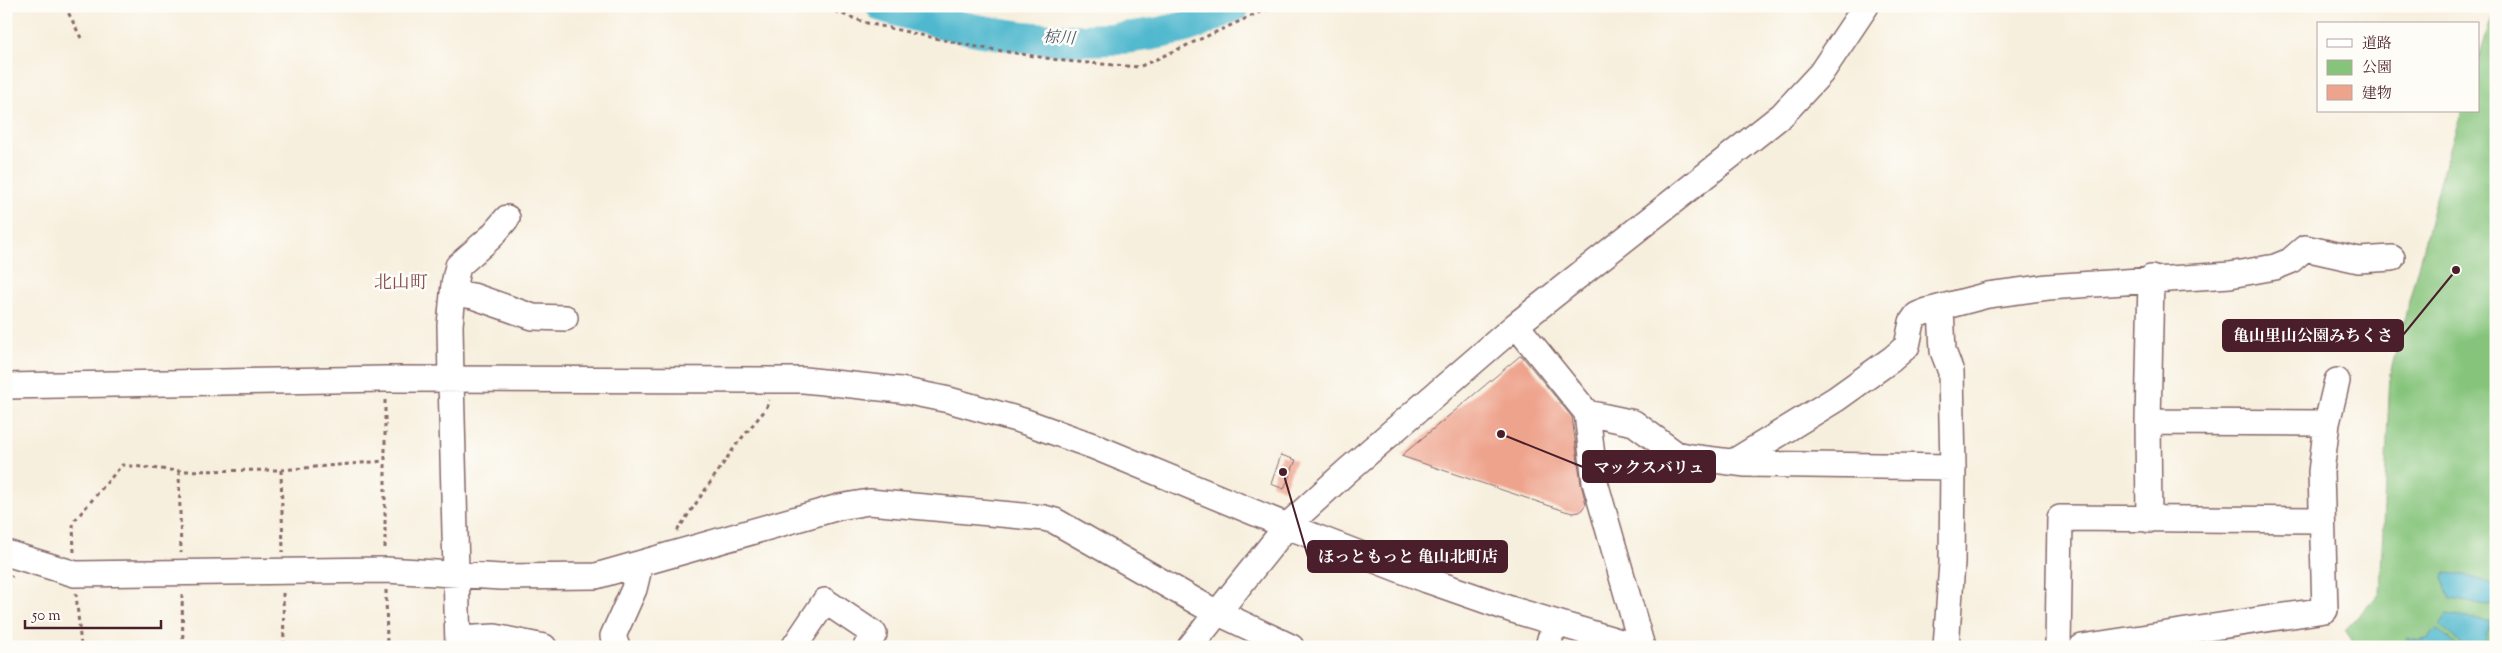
<svg xmlns="http://www.w3.org/2000/svg" width="2502" height="653" viewBox="0 0 2502 653" font-family="'Sorts Mill Goudy','Noto Serif JP',serif">
<style>
.green{fill:#86c47b;stroke:#687253}
.water{fill:#50b8ce;stroke:#4d6c7c}
.lines{fill:none;stroke-linecap:round;stroke-linejoin:round}
.river{stroke:#50b8ce;stroke-width:32}
.building{fill:#eea38c}
.minor-casing{stroke:#876869;stroke-width:28}
.path{stroke:#876869;stroke-width:3;stroke-dasharray:4 4;stroke-linecap:butt}
.minor{stroke:#fff;stroke-width:25}
.labels{text-anchor:middle;dominant-baseline:central;stroke-width:5;stroke-linejoin:round;paint-order:stroke}
.water-label{font-size:16px;font-style:italic;fill:#4c5c6c;stroke:#fdfcf7}
.quarter-label{font-size:18px;fill:#834d4d;stroke:#fdfcf7}
.leader{fill:none;stroke:#4a1f2b;stroke-width:2}
.callout-dot{fill:#4a1f2b;stroke:#fdfcf7;stroke-width:2}
.callout{fill:#4a1f2b;stroke:#4a1f2b;stroke-width:2}
.callout-label{font-size:16px;text-anchor:middle;font-weight:bold;fill:#fff}
</style>
<rect width="100%" height="100%" fill="#fdfcf7"/>
<filter id="ink" filterUnits="userSpaceOnUse"><feTurbulence type="fractalNoise" baseFrequency=".02" numOctaves="2"/><feDisplacementMap in="SourceGraphic" scale="10" xChannelSelector="R" yChannelSelector="G"/><feConvolveMatrix kernelMatrix="1 2 1 2 8 2 1 2 1" color-interpolation-filters="sRGB"/></filter>
<filter id="wash" filterUnits="userSpaceOnUse"><feTurbulence type="fractalNoise" baseFrequency=".0096" numOctaves="4" result="noise"/><feDisplacementMap in="SourceGraphic" scale="20" xChannelSelector="R" yChannelSelector="G"/><feGaussianBlur stdDeviation="1.12" result="paint"/><feColorMatrix in="noise" values="0 0 0 0 0 0 0 0 0 0 0 0 0 0 0 0 0 1.4 0 .05"/><feComposite in="paint" operator="in"/></filter>
<g filter="url(#wash)">
<rect width="100%" height="100%" fill="#f7efdd"/>
<path class="green" d="M2496,6V647H2357L2345,630L2380,593L2390,374L2444,167L2462,111H2478V59Z"/>
<path class="water" d="M2445,573L2465,575L2495,585L2496,594L2492,606L2450,599L2442,577Z
M2447,615L2489,621L2485,647H2464L2440,625Z
M2437,628L2458,647H2411L2407,638L2418,641L2429,638L2430,634Z"/>
<g class="lines">
<path class="river" d="M882,6C977,36 1083,53 1182,28C1200,23 1217,13 1234,6"/>
</g>
<g id="blocks">
<path class="building" d="M1521,355L1572,417L1581,484L1586,504L1580,512L1573,513L1565,511L1401,456Z
M1281,455L1296,460L1284,489L1271,484Z"/>
</g>
</g>
<g filter="url(#ink)">
<use href="#blocks" fill-opacity="0" stroke="#876869" stroke-width="1"/>
<g class="lines">
<g class="minor-casing">
<path id="minor" d="M453,293L473,296L533,317L565,318
M1941,308L1943,351L1951,372L1953,467L1952,563L1946,647
M1516,325L1587,413L1595,482L1642,647
M6,386L385,379L804,380L900,390L949,400L1023,421L1093,446L1287,526L1427,580L1510,609L1637,647
M1587,413L1634,423L1676,454L1690,457L1746,464L1953,467
M2148,422L2327,423
M1735,461L1836,399L1892,359L1907,346L1912,322L1917,315L1927,311L1988,295L2048,287L2230,275L2275,267L2290,261L2305,248L2359,260L2392,258
M2149,520L2148,422L2151,278
M6,553L75,574L386,570L501,577L596,576L839,507L869,502L1044,518L1055,521L1206,607L1291,647
M458,639L495,637L544,647
M458,647L451,380L450,325L454,284L458,266L491,237L507,218
M617,647L613,636L634,589L640,564
M794,647L825,601L874,634L866,647
M1190,647L1287,526L1347,471L1516,325L1782,115L1821,73L1866,6
M1548,647L1550,639
M2058,647L2060,518L2322,520
M2082,647L2325,610L2321,472L2327,423L2337,381"/>
</g>
<path class="path" d="M65,6L81,38
M820,6L867,23L971,46L1065,61L1139,67L1260,12L1281,6
M1050,6L1098,10L1127,6
M385,400V548
M281,470L283,552
M179,471L181,553
M677,531L736,445L766,409L769,400
M74,552L73,526L75,520L122,465L179,471L281,470L384,461
M6,583L12,576
M386,590L387,647
M76,593L81,647
M283,593L284,647
M182,594L183,647"/>
<use href="#minor" class="minor"/>
</g>
</g>
<g class="labels">
<g class="water-label">
<text transform="translate(1059 39) rotate(4)">椋川</text>
</g>
<g class="quarter-label">
<text x="401" y="284">北山町</text>
</g>
</g>
<path class="leader" d="M2456 270L2403 335M1501 434L1583 467M1283 472L1308 557"/>
<g class="callout-dot">
<circle cx="2456" cy="270" r="5"/>
<circle cx="1501" cy="434" r="5"/>
<circle cx="1283" cy="472" r="5"/>
</g>
<g class="callout">
<rect x="2223" y="320" width="180" height="31" rx="5"/>
<rect x="1583" y="451" width="132" height="31" rx="5"/>
<rect x="1308" y="541" width="199" height="31" rx="5"/>
</g>
<g class="callout-label">
<text x="2313" y="341">亀山里山公園みちくさ</text>
<text x="1649" y="473">マックスバリュ</text>
<text x="1408" y="562">ほっともっと 亀山北町店</text>
</g>
<rect width="2502" height="653" fill="none" stroke="#fdfcf7" stroke-width="25"/>
<rect x="2317" y="22" width="162" height="90" fill="#fdfcf7" stroke="#b5a4a5"/>
<rect x="2327" y="39" width="25" height="8" fill="#ffffff" stroke="#b5a4a5"/>
<text x="2362" y="48" font-size="15" fill="#4a1f2b">道路</text>
<rect x="2327" y="60" width="25" height="15" fill="#86c47b" stroke="#b5a4a5"/>
<text x="2362" y="72" font-size="15" fill="#4a1f2b">公園</text>
<rect x="2327" y="85" width="25" height="15" fill="#eea38c" stroke="#b5a4a5"/>
<text x="2362" y="98" font-size="15" fill="#4a1f2b">建物</text>
<path d="M25 620v8h136v-8" fill="none" stroke="#4a1f2b" stroke-width="2.5"/>
<text x="32" y="620" font-size="15" fill="#4a1f2b" stroke="#fdfcf7" stroke-width="4" paint-order="stroke">50 m</text>
</svg>
